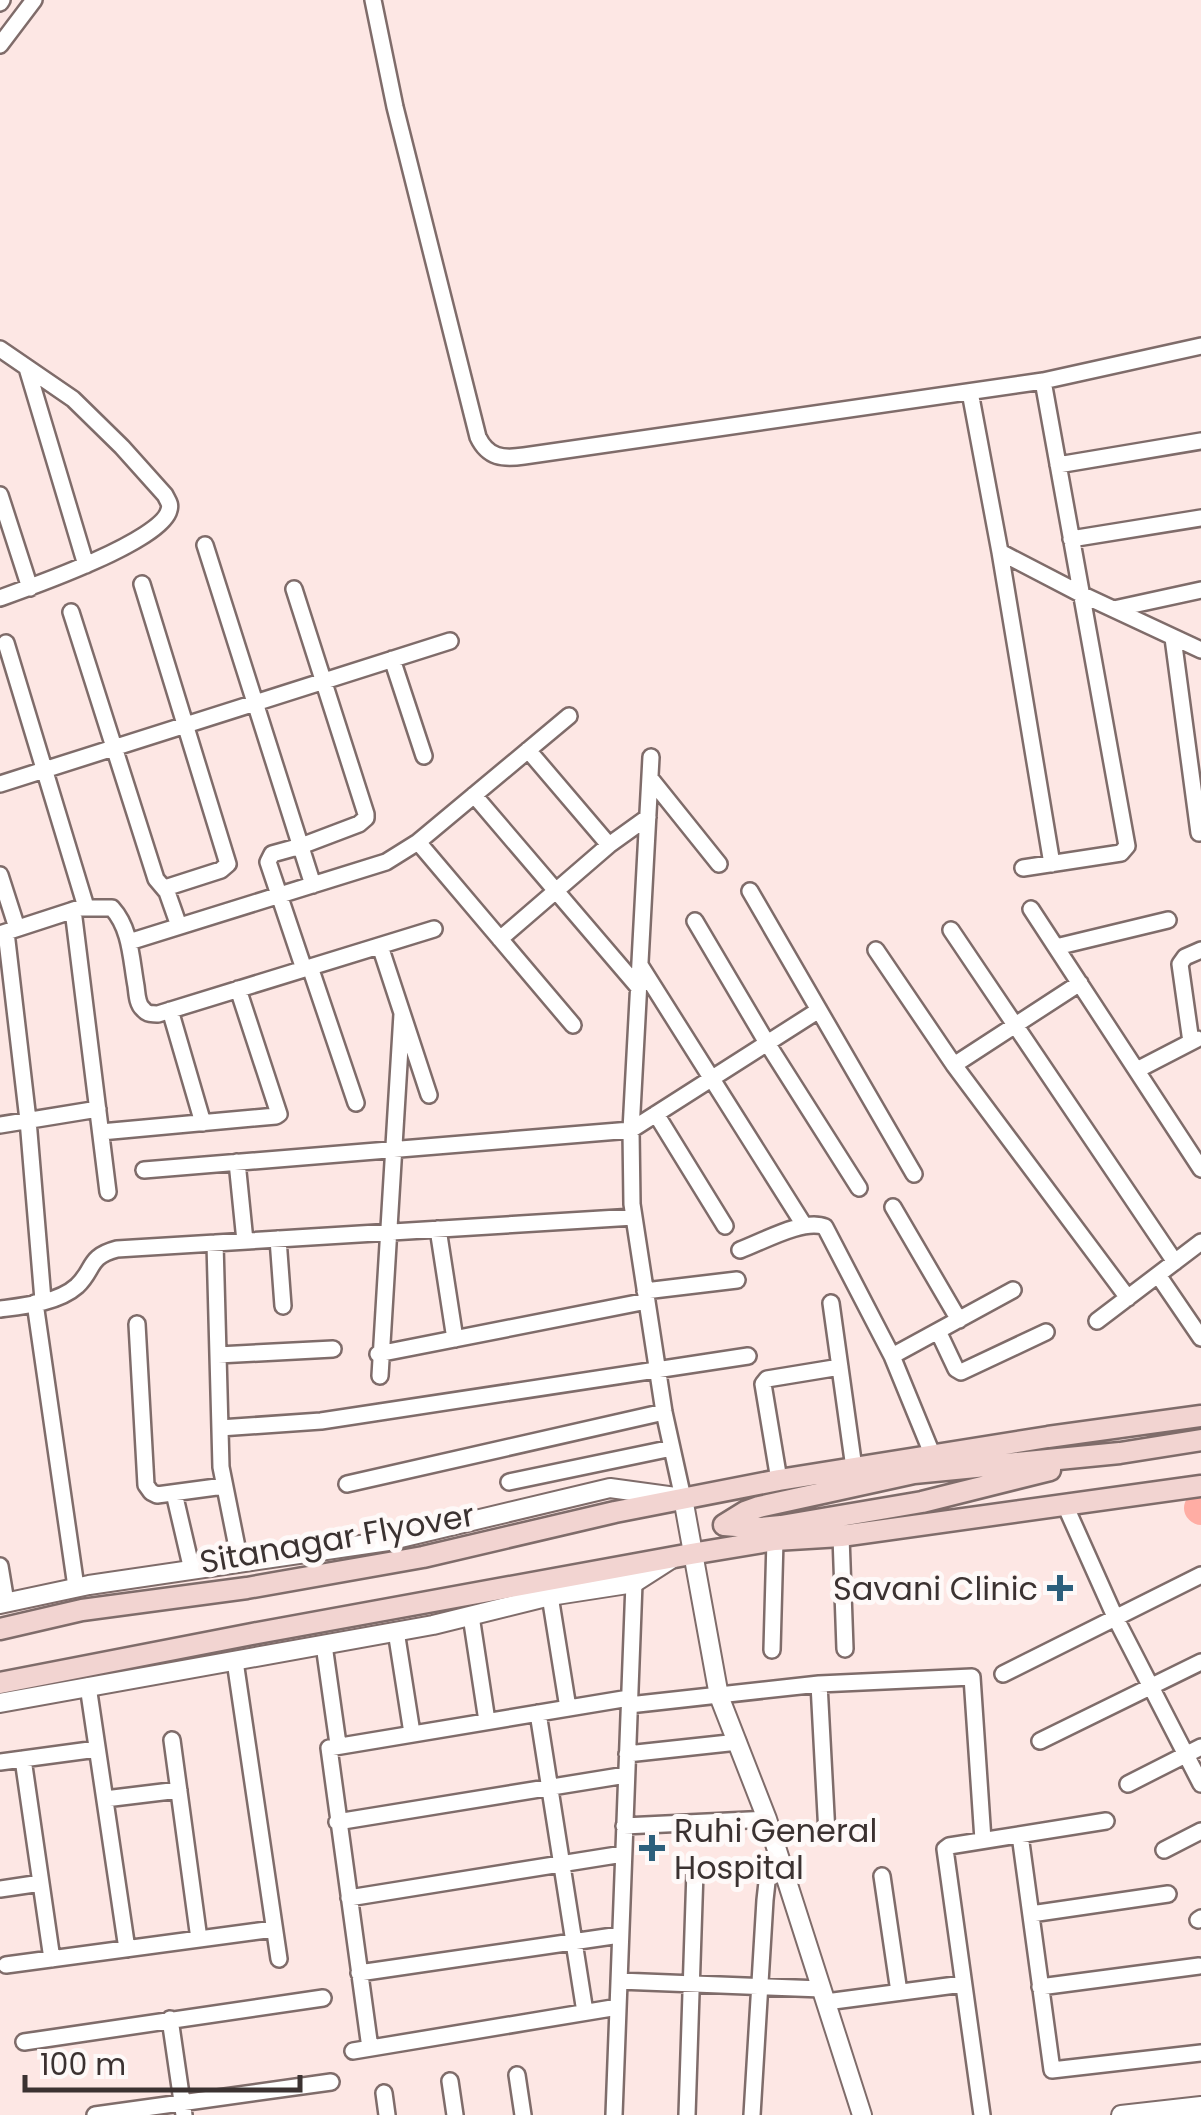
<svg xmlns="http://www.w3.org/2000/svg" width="1201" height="2115" viewBox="0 0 1201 2115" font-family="Poppins,sans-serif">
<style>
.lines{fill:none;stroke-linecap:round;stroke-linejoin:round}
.river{stroke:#ffada4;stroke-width:32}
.minor-casing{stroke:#7f6c6a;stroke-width:20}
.tertiary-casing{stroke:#7f6c6a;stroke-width:22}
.secondary-casing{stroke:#7f6c6a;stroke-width:25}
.minor{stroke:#fff;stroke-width:15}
.tertiary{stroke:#fff;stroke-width:18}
.secondary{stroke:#f2d4d1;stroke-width:20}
.poi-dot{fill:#2c5f7c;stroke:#fef9f8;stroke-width:4}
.labels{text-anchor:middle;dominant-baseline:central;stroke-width:10;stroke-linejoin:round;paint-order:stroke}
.street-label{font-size:32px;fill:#3b3231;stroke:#fef9f8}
.poi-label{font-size:32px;fill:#3b3231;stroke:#fef9f8;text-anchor:end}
</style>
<rect width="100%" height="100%" fill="#fde7e4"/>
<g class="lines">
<path class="river" d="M1200,1508L1201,1509"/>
<g class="minor-casing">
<path id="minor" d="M373,0L395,107L478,437C488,458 503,459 524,456L1043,381L1201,346
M0,3L2,0
M0,45L34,0
M0,349L73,399L122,447L165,495C168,501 171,504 169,510C162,541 31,587 0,598
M27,368L86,565
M970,392L1000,552L1052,864
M1058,465L1201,441
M0,495L30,588
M1071,539L1201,518
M205,545L313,885
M1000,552L1081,594L1201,650
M142,584L228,864L221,870L165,888
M294,589L366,814V818L359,824L301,846L272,854L268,862L304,969
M1114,609L1201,590
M71,612L156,879L167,892L179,926
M1173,638L1199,833
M6,643L86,907
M392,659L424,756
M528,750L609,845
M651,757L631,1130L632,1204L664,1412L683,1498
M650,778L719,864
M0,784L450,641
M474,795L639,988
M418,842L573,1025
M1023,868L1121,853L1127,846L1043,381
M0,875L17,928
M750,891L914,1174
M1031,909L1201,1169
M73,910L108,1192
M695,921L767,1043L859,1188
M951,930L1175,1262
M6,932L28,1120L43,1300
M0,934L80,908H112C131,929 131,959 136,986C137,993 137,1004 143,1009C148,1015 151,1013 158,1014L434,929
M500,939L609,845L648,817
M129,942L386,862L418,842L569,716
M380,946L429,1095
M1056,947L1168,920
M876,950L954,1065L1128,1298
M640,965L804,1225
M310,967L356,1103
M170,1010L203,1123
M1191,1042L1180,964L1185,957L1201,950
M954,1065L1080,983
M1137,1070L1197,1039
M656,1114L725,1226
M0,1125L98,1109
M101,1132L276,1116L279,1114L238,989
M237,1162L245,1241
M144,1170L631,1130L819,1010
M893,1207L959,1320
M438,1229L455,1339
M278,1239L283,1306
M215,1243L221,1467L240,1562
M740,1250C762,1242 804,1218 825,1227L892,1356L933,1456
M1158,1275L1201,1338
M645,1291L737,1280
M35,1303L76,1587
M831,1303L854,1468
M0,1309C24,1306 58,1303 77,1286C95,1269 87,1257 117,1249L634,1217
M1097,1321L1201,1242
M137,1324L146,1485L151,1492L157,1495L224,1486
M938,1331L956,1369L961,1372L1046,1332
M378,1354L647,1301
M218,1355L333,1349
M892,1356L1013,1290
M380,1376L402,1014
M220,1428L321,1421L748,1356
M779,1480L763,1384L767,1379L840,1367
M509,1482L672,1448
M347,1484L664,1412
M174,1493L192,1570
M1065,1505L1116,1619L1201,1784
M841,1536L845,1649
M0,1566L6,1602
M550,1596L568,1708
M471,1616L487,1721
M396,1631L412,1733
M324,1645L338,1744
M772,1650L775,1540
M235,1661L279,1959
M1003,1674L1201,1575
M819,1684L827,1834
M88,1686L127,1949
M629,1705L819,1684L972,1677L983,1840
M538,1713L585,2012
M172,1740L199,1939
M1040,1741L1201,1662
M627,1754L738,1742
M23,1759L52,1959
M0,1762L97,1749
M1128,1784L1201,1747
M105,1799L179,1790
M337,1822L626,1775
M624,1826L767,1819
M1020,1835L1052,2070L1201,2053
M1164,1850L1201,1831
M882,1876L899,1992
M0,1889L41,1883
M349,1898L623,1854
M1031,1914L1168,1894
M1198,1920L1201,1918
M6,1965L274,1929
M359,1973L620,1935
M619,1981L822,1989
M1040,1987L1199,1966
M826,2002L963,1984
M170,2019L184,2115
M24,2042L323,1998
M370,2048L329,1748L629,1698
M353,2051L618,2007
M517,2075L523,2115
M450,2081L455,2115
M384,2093L387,2115
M95,2115L331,2082
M614,2115L634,1583
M687,2115L695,1871
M752,2115L765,1900L767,1882L778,1852
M982,2115L945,1849L949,1846L1106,1821"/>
</g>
<g class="tertiary-casing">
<path id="tertiary" d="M0,1604L89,1585L388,1541L610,1488L683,1498L719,1696L767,1819L862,2115
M0,1703L433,1625L550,1596L634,1583L673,1558
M1121,2115L1201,2106"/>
</g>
<g class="secondary-casing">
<path id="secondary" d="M724,1525L745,1512L759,1507L914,1473L1120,1453L1201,1440
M724,1525L761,1528L781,1526L922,1502L1050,1470
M0,1629L82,1610L247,1588L423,1557L615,1512L779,1480L1048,1437L1201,1416
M0,1683L252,1634L691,1554L775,1540L841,1536L1201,1486"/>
</g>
<use href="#minor" class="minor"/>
<use href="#tertiary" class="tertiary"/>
<use href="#secondary" class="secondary"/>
</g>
<g class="poi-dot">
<path d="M1055 1573h10v10h10v10h-10v10h-10v-10h-10v-10h10z"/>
<path d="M647 1833h10v10h10v10h-10v10h-10v-10h-10v-10h10z"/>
</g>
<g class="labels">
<g class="street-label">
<text transform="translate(337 1538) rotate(-10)">Sitanagar Flyover</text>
</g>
<g class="poi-label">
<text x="1038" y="1588">Savani Clinic</text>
<text x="674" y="1830" text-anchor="start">Ruhi General<tspan x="674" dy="37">Hospital</tspan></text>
</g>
</g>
<path d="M25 2075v15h275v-15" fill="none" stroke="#3b3231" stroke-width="5"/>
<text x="40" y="2075" font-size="30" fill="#3b3231" stroke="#fef9f8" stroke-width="8" paint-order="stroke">100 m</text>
</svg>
